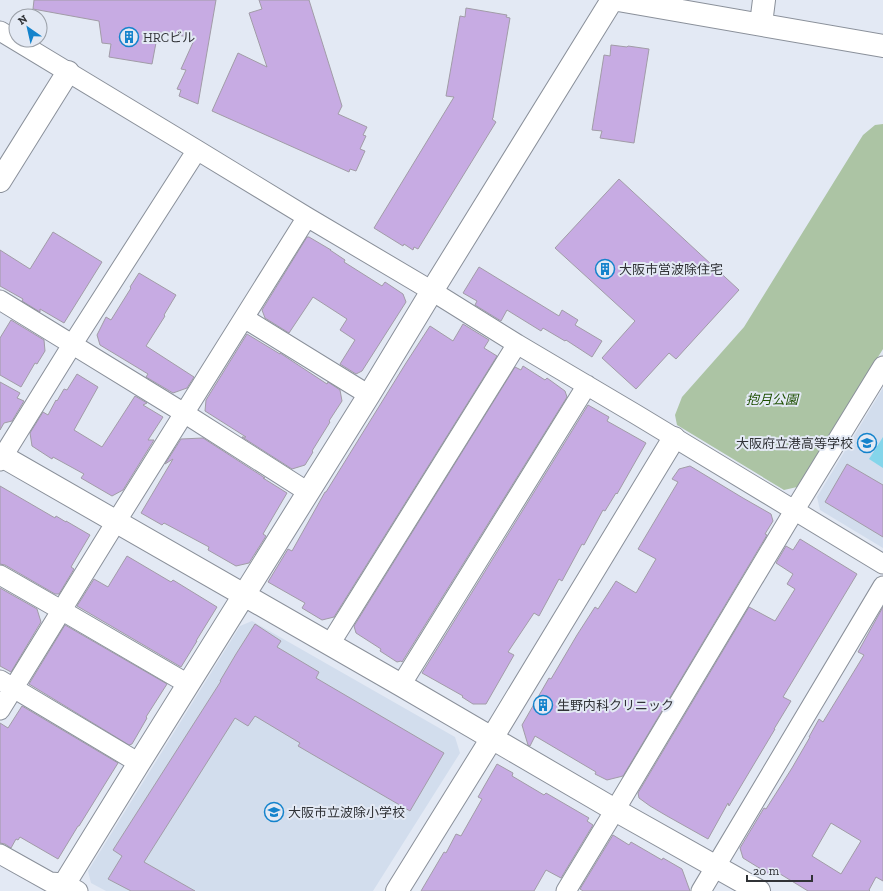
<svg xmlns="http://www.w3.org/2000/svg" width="883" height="891" viewBox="0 0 883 891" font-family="'Zilla Slab','Noto Sans JP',serif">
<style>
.built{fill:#d2dded}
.green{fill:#acc4a4}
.water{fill:#84d5ea}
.building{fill:#c7abe3;stroke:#a19ca7;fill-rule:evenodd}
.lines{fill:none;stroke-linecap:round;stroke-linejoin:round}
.minor-casing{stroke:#8a909a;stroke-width:21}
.tertiary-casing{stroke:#8a909a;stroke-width:24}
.minor{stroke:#fff;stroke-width:19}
.tertiary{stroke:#fff;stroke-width:22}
.labels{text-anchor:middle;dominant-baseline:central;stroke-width:4;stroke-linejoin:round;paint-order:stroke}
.poi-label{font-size:13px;fill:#303236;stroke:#e3e9f4;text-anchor:start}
.park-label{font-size:13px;font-style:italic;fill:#1e4f02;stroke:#e3e9f4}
</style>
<rect width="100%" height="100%" fill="#e3e9f4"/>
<path class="built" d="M883,388V548L820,510L817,497Z
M252,621L455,737L460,753L373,891H106L91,883L88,871L240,626Z"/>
<path class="green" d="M883,124V349L797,487L784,490L677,425L675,415L682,397L744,327L863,135L875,125Z"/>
<path class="water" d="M883,437V468L869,459Z"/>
<path class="building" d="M34,0H216L198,104L179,96L181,90L177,89L186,70L181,69L195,38L158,32L152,64L109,57L111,44L102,43L99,21L33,9Z
M259,0H309L342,106L338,114L367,127L363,135L366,136L360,149L365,151L356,171L350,169L349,172L212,111L238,53L267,67L249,13L262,9Z
M466,8L507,15L506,17L510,18L493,118L492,119L496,122L418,249L414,247L413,250L404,244L403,246L374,228L454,97L446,96L460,16L465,17Z
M611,45L627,47L628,46L649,49L634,143L600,138L602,131L592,130L604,55L610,56Z
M619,179L739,290L676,359L669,353L636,389L602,358L635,321L555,248Z
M53,232L102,262L64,323L40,309V312L22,301L23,299L0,286V250L30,269Z
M307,237H309L331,250H330L345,260L344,262L382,286L385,282L403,294L406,302L362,371L356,374L340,364L355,340L340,330L347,319L313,297L289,333L265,318L262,310Z
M479,267L559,316L562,310L578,320L575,325L602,341L592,357L566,340L565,341L543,328L541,331L507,310L501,321L475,305L477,301L463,293Z
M139,273L176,295L164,315L165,316L146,346L194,377L187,388L173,393L146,377L148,374L100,345L97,335L106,317L111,320L131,288L130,287Z
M11,320L44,340L45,351L37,364L35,363L21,387L0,375V338Z
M463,324L489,340L484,348L497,356L334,617L322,620L302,608L305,603L268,582L288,549L292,551L325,492H326L406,363L430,326L453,341Z
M247,334L280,354V353L327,384L328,382L340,390L342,401L329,421L330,422L312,451L313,452L305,465L292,469L242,437H246L205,411L206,400Z
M523,366L545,380L547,378L565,391L567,397L402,662L401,661L397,662L380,651L381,649L356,633L354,626L515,367L521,370Z
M77,374L98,387L74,430L102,447L135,396L147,403L143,405L163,417L148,440H154L123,490L112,496L81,478L84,474L53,457L52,459L32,446L30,433L43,412L48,415L56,400L57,401L64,389L67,390Z
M0,382L20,393L17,398L24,401L12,421L4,423L0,430Z
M588,405L609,417L607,421L646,443L617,494L616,493L605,511L603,510L584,545L582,544L562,581L559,579L539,616L534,613L508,652L514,655L486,704H473L462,697L463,696L422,673Z
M203,438L265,478H263L287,493L263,534L266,536L249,563L236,566L208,550L209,547L164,523L162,525L141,513L173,459L165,464L181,439Z
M847,464L883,485V537L825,502Z
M690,466L743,498L771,514L773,521L765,534L767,535L623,776L607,780L595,774L596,772L535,736L530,746L528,745L522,725L549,678L551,679L577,635L595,607L598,609L616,581L636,593L656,559L638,549L678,482L672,479L679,469Z
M0,486L55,518L56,516L66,522V521L90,535L71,567L74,569L59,594H55L5,565L0,564Z
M800,539L857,574L783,697L791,701L774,729H775L729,806L728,803L708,839L667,816L650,806L639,798L638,793L749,607L775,621L795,589L787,584L793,574L776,563L786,546L793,550Z
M127,556L171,582L173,580L217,607L196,641H197L181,667L77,606L94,579L108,587Z
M0,588L37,609L41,622L11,672L0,666Z
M883,607V881L876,877L869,890L870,891H808L772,869L769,874L743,858L740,848L764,808L766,809L792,768L810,737H809L819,719L823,722L864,655L858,652ZM831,823L861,841L841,874L812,856Z
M255,624L281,641L277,647L319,672L316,678L444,753L410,811L298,746L300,743L255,716L248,726L235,718L144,862L195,891H131L108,879L122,856L113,850L221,681H220L236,654Z
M65,625L167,684L146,717L147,718L132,744L129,745L29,684Z
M22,706L118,763L79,826H78L58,859L20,837L18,840L16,839L11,848L5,844L0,843V723L8,728Z
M497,764L513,773L512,776L544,795L546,793L589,818L587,821L593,825L561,878L546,870L534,891H421L444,852L446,853L456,834L461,836L482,799L478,797Z
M613,835L629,845L631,842L662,860L663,858L682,869L690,891H583L580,889Z"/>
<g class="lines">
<g class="minor-casing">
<path id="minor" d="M0,31L197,150L307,217L432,291L517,344L637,415L883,564
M0,300L184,413L308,492
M244,318L369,395
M0,461L72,345L197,150
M0,575L61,610L188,684
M330,644L517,344
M0,680L139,763
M401,685L587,385
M0,710L116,522L307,217
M0,854L50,882L64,883L78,891
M566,891L615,810L794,511L883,366
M701,891L883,586"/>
</g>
<g class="tertiary-casing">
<path id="tertiary" d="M618,0L883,46
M761,24L764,0
M0,181L68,72
M0,455L401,685L615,810L759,891
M60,891L139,763L369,395L432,291L612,0
M397,891L492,738L674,438"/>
</g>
<use href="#minor" class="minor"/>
<use href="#tertiary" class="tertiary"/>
</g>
<defs>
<g id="building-ring" transform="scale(1)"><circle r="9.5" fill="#e3e9f4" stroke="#1483cc" stroke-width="1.5"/><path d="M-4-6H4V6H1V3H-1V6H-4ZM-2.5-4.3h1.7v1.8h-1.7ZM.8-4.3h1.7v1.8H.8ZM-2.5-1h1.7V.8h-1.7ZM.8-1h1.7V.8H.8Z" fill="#1483cc"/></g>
<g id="school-ring" transform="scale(1)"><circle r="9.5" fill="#e3e9f4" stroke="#1483cc" stroke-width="1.5"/><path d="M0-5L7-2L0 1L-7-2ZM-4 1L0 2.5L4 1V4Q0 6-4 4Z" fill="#1483cc"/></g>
</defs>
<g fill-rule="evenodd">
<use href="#building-ring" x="129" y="37"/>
<use href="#building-ring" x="605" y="269"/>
<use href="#school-ring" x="867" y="443"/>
<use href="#building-ring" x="543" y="705"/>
<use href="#school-ring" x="274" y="812"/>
</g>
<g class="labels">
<g class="poi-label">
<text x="143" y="37">HRCビル</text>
<text x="619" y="269">大阪市営波除住宅</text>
<text x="853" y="443" text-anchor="end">大阪府立港高等学校</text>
<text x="557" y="705">生野内科クリニック</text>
<text x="288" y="812">大阪市立波除小学校</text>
</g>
<g class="park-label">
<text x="772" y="399">抱月公園</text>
</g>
</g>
<g transform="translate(28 28) rotate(326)"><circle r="19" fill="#e3e9f4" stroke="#9ba0a8"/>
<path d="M0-3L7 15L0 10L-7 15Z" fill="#1483cc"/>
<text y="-6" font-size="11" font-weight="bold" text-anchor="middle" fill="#303236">N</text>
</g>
<path d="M747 875v6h65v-6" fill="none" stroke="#303236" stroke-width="2"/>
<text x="753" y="875" font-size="12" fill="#303236" stroke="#e3e9f4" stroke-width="3" paint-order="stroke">20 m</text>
</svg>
